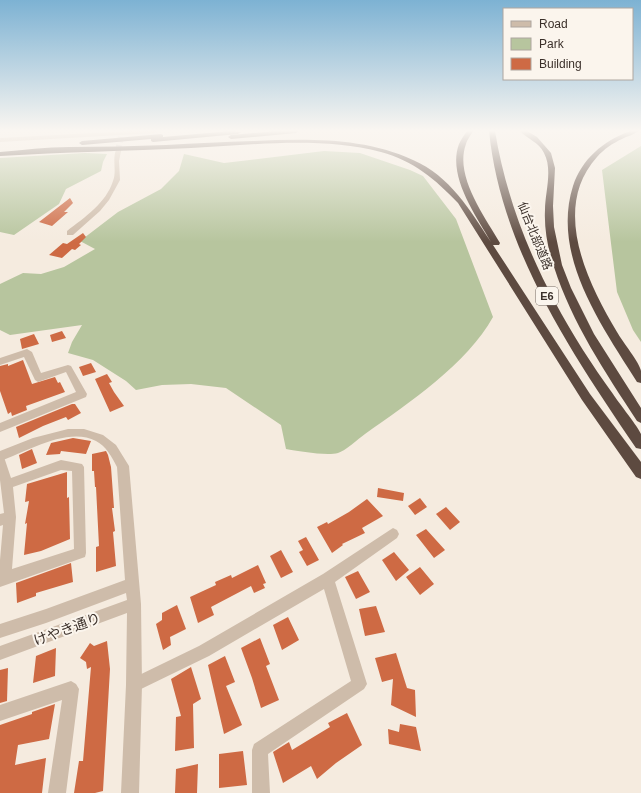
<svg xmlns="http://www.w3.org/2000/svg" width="641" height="793" viewBox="0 0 641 793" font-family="Arial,'Noto Sans JP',sans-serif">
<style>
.green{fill:#b7c59e}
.building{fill:#ce6a44}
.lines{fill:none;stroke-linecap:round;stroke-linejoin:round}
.minor-tunnel{stroke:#d0c6bb;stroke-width:6;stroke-dasharray:6 3;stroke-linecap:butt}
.minor{fill:#cebcaa;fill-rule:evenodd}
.tertiary{fill:#cebcaa;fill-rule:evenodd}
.motorway{fill:#5d4a40;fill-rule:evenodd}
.labels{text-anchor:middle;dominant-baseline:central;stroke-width:4;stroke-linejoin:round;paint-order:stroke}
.shield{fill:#fbf5ed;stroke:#756b64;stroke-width:1}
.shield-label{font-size:11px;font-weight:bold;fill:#3b302a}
.street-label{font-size:12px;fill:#3b302a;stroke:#fbf5ed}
.near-street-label{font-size:14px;fill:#3b302a;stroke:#fbf5ed}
</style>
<rect width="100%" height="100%" fill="#f5ebdf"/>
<path class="green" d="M641,146V342L633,330L617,292L602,170Z
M324,151L360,153L410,170L423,176L456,219L493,317C467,364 409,403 365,434C358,439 345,451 338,453C326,456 298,451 286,449L281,425L226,388L191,384L162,385L136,390L126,381L93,360L68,353L72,342L82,325L10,335L0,330V284L23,273L41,274L64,267L95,249L80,241L118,212L161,189L179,171L184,154L224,163Z
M85,153L107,154L103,162L101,171L66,189L59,204L14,235L0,232V158Z"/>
<path class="building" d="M70,198L73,203L64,212H68L52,226L39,222Z
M83,233L86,237L79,244L81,245L75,250L72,249L62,258L49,255L63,243L67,244Z
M62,331L66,338L52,342L50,335Z
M34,334L39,344L22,349L20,339Z
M23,360L32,384L55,377L58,383L60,382L65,392L26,406L27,410L12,416L11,412L8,414L0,391V366L8,364V366Z
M91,363L96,372L83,376L79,367Z
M107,374L112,382L109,383L114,392L124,406L110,412L95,379Z
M72,404H75L81,413L68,420L66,417L43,426L19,438L16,427Z
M73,438L91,441L86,454L61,451L60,454L46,455L51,443Z
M32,449L37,463L22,469L19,455Z
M106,451L108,455L111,467L114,508H112L115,531L113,532L116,566L96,572V547L99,546L96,487H95L94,471H92V454Z
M67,472V498L69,497L70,539L41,551L24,555L27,523L25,524L29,501L25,502L27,484Z
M378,488L404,493L403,501L377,497Z
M420,498L427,507L415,515L408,506Z
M367,499L383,516L362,528L365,533L342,544L343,545L332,553L317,527L327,522L328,524L349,512Z
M446,507L460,522L450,530L436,514Z
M426,529L445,550L434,558L416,535Z
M306,537L319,560L307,566L299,552L303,550L298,541Z
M281,550L293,572L281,578L270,556Z
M394,552L409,570L396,581L382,560Z
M71,563L73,582L36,593V596L17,603L16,583Z
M258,565L266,583L263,584L265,588L254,593L251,586L211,607L214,615L198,623L190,597L216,585L215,582L231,575L232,578Z
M420,567L434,584L420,595L406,577Z
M358,571L370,592L356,599L345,577Z
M177,605L186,629L170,637L171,645L163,650L156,624L162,620V613Z
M376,606L385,632L365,636L359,609Z
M288,617L299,640L282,650L273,625Z
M260,638L270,664L266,666L279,700L261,708L252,678L241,648Z
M107,641L110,669L103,791L95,793H74L79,761H83L91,667L87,669L86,662L80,658L90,643L94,646Z
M56,648L55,676L33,683L36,656Z
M396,653L407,688L415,690L416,717L391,705L393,679L382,682L375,658Z
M225,656L235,682L226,686L242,725L224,734L208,665Z
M191,667L201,699L193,704L194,748L175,751L176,717L181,716L171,679Z
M8,668L7,701L0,703V670Z
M55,704L49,739L18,745L15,765L46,758L42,793H0V725L32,714V712Z
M347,713L362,745L336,763L317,779L311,766L283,783L273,752L289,742L292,750L330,727L328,723Z
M400,724L416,727L421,751L389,744L388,729L399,732Z
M243,751L247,785L219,788V754Z
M198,764L197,793H175L176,769Z"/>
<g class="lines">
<path class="minor-tunnel" d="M118,151L121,137"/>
<path class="minor" d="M116,150L121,151L119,161L120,180L109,200L100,211L73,235H67V231C85,217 106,203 113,181C117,171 112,160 116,150Z
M27,349L32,352L41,373L68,365L71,366L87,394L86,397L0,432V423L76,392L66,372L38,382L35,380L24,357L0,365V358Z
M0,455L4,457L11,478L61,460L82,464L84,467L86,553L85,557L0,587V560L3,525L0,526V514L4,513L0,480ZM61,470L72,471L74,549L12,569L16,517L13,487Z
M393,528L397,530L399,534L397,538L335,582L367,684L364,689L268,754L270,793H252V750L254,744L351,681L324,589L209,656L139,690L134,693L129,690L126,685L129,680L199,646L323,574Z
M71,681L76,684L79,689L66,793H48L62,700L0,721V705Z"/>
<path class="tertiary" d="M129,131H157L154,133L0,142V138Z
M68,429H84L103,435L116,445L129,466L141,604L142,685L139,793H121L126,685L127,613L0,660V646L127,600L126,593L46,623L0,638V624L46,609L125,580L117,467C112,457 106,446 96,441C68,426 26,452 0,461V451L33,438Z"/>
<path class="motorway" d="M230,131L241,132L238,134L153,142L151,141V139L82,145L79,143L82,141L161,134L163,135V137Z
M277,131H299L296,133L231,139L228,137L231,135Z
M467,131H473C471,135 467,140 466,144C454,176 485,217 500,243L499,245H493L590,394L641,462V479L636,477L582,400L458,203C435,179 414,161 381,152C320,136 253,145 191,148C127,151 64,152 0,156V152C23,150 46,147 69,147C101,147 134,146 166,145C195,143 224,142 253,141C307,139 363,137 413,160C450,176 470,210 491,242C476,216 447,176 459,144C461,140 464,135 467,131Z
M489,131H495C505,192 526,248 555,302C572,334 592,365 613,394C618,402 639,428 641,434C641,438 641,445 641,449L636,448C571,352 501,249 489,131Z
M520,131H527L537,137L551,153L555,168L553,206L554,227L562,265L571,288L594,334L641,408V423L637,421C605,372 572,323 554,267C548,249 544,229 545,210C545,192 553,170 544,153C539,142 527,139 520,131Z
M630,131H638C634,135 627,136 622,139C613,143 604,149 597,157C551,208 587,282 617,332C622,341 640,363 641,371C641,375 641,379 641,383L637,382C602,326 551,256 573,186C582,159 603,141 630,131Z"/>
</g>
<linearGradient id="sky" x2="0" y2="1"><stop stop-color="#7db2d3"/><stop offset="0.54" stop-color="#faf6f1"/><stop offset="1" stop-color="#faf6f1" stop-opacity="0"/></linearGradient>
<rect width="641" height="242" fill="url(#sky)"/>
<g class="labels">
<rect class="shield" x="536" y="287" width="22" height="18" rx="3"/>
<g class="shield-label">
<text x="547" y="296">E6</text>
</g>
<g class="street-label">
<text transform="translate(535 236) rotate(68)">仙台北部道路</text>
</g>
<g class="near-street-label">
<text transform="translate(67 629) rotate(-20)">けやき通り</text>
</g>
</g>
<rect x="503" y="8" width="130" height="72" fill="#fbf5ed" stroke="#aea69f"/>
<rect x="511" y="21" width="20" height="6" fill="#cebcaa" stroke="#aea69f"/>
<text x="539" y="28" font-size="12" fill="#3b302a">Road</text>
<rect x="511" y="38" width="20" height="12" fill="#b7c59e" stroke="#aea69f"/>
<text x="539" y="48" font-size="12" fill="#3b302a">Park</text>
<rect x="511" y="58" width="20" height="12" fill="#ce6a44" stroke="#aea69f"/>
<text x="539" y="68" font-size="12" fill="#3b302a">Building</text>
</svg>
